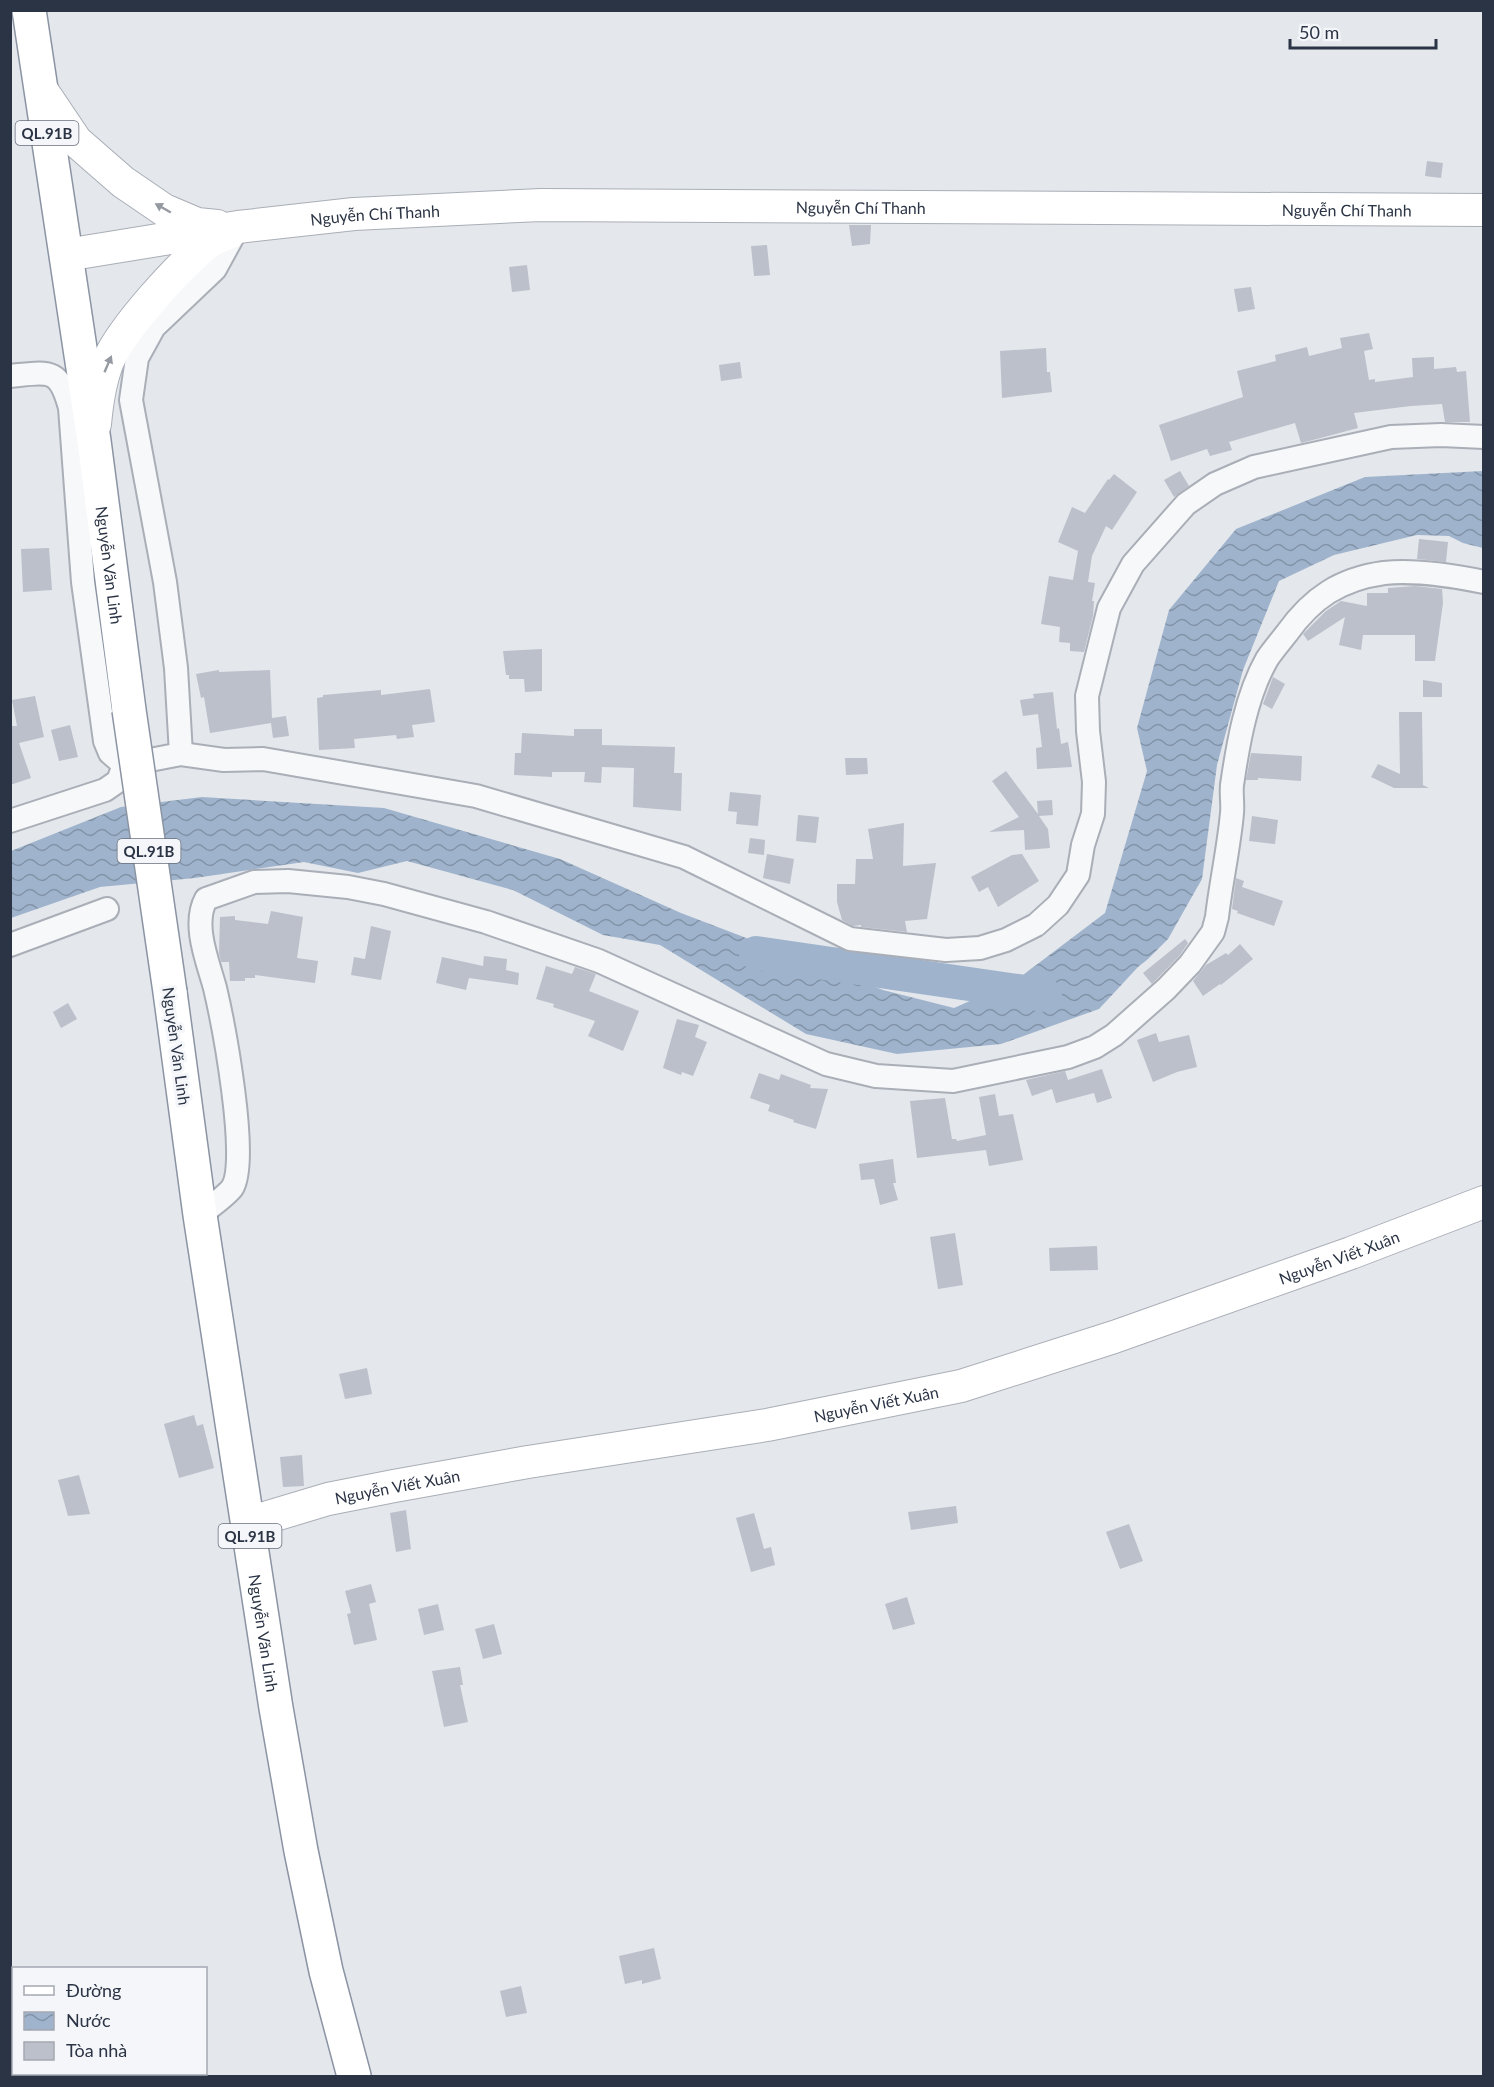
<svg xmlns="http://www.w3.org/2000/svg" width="1494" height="2087" viewBox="0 0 1494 2087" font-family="Lato,sans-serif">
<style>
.water{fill:url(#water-waves)}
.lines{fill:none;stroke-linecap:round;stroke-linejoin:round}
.river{stroke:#9fb4cc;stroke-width:34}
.building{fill:#bbc0ca}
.street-casing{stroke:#a9aeb7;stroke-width:26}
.secondary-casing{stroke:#a9aeb7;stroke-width:34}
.highway-casing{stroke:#8b94a3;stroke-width:36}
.street{stroke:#f7f8fa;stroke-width:22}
.secondary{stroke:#fff;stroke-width:32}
.highway{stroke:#fff;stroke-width:33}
.highway-bridge-casing{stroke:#8b94a3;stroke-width:36;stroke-linecap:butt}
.highway-bridge{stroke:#fff;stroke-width:33}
.oneway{fill:#959aa2}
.labels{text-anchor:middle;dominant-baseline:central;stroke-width:6;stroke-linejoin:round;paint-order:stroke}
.shield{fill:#f4f6f9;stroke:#676e7b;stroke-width:1.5}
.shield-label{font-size:15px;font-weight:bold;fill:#2b3445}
.street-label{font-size:16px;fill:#2b3445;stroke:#f4f6f9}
</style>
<defs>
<pattern id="water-waves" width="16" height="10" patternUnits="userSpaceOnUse" patternTransform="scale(1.5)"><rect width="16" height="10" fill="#9fb4cc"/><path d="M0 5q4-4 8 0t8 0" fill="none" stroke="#8293a7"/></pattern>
</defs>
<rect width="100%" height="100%" fill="#e4e7ec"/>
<path class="water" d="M1483,471V548L1463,543L1449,536L1417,535L1334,555L1279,581L1243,670L1217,765L1202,879L1168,939L1148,959L1138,967L1099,1009L1001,1044L897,1054L806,1034L660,945L603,935L513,890L407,861L358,873L304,862L195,878L100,887L11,918V851L121,807L202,797L384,808L560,859L681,913L883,990L954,1008L1015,981L1105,913L1147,771L1137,728L1169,610L1236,529L1365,477Z"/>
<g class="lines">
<path class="river" d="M756,953L1045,995"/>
</g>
<path class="building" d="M1427,161L1443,163L1441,178L1425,176Z
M849,225H871L870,244L852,246Z
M767,245L770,275L754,276L751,246Z
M527,265L530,290L512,292L509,267Z
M1251,287L1255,309L1238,312L1234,289Z
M1369,333L1373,349L1364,351L1369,380L1375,379V382L1413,377L1412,358L1434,357V369L1456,367L1457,372L1466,371L1470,422H1445L1442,404L1411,406L1354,413L1358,428L1317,439L1301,443L1295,423L1229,442L1232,450L1210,456L1207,449L1171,461L1159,425L1243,397L1237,371L1276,361L1275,355L1307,347L1309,356L1342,348L1340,338Z
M1046,348L1047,372H1050L1052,392L1002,398L1000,351Z
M740,362L742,378L721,381L719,365Z
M1180,471L1189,486L1174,497L1164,480Z
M1114,474L1137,492L1112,530L1106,526L1092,556L1088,582L1095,583L1092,601H1094L1093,616L1084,652L1070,651V643L1059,642L1060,627L1041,624L1049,576L1073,580L1078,551L1058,542L1072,507L1085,513L1108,479L1109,480Z
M1419,539L1448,542L1446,562L1417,559Z
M49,548L52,590L23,592L21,549Z
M1415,586L1442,589L1443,603L1435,661H1415V635H1363L1361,650L1339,645L1345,617L1308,641L1303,634L1326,611L1341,601L1367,606V593H1388V588Z
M542,649V691L525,692L524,679H509V675H506L503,651Z
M219,670V672L270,670L272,718L286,716L289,736L273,738L271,723L210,733L204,697L201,698L196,674Z
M1273,677L1285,684L1272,709L1263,704Z
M1423,680L1442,683V697H1423Z
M430,689L435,722L412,725L414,737L397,739L396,735L354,739L355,748L319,750L317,698L323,697V695L381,690V695Z
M1053,692L1057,729L1059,728L1061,744L1068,742L1072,767L1037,769L1036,748L1042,747L1038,714L1023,716L1020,700L1034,698L1033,694Z
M35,696L44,737L19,743L31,778L10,785V726H17L12,700Z
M1399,712H1422L1423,785L1429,788H1394L1371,777L1378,764L1400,774Z
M70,725L78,757L59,761L51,730Z
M574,729H602V745L675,747L674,773H682L681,811L633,807L634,768L602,767L601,783L584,782L585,772H552V777L514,775L515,753H521L522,733L574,736Z
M1251,753L1302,756L1301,781L1258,778V780H1246Z
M845,758H867L868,774L846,775Z
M1006,771L1038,814L1037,801L1052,800L1053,815L1039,816L1048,829L1050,848L1025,850L1024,830L989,832L1019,817L992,781Z
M730,792L761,795L758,826L736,824L737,812L728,811Z
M798,815L819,817L816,843L796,841Z
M1252,816L1278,820L1275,844L1249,841Z
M904,823L903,866L936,863L927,919L905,921L907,932L861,927V925L853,926L842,920L837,902V884H855L856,859H873L868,829Z
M750,838L765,840L764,855L748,853Z
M767,854L794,859L790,884L763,878Z
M1022,854L1039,881L998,907L988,887L979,892L971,877L1012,855Z
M1236,878L1244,881L1242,887L1283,901L1274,926L1237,913L1238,911L1232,909Z
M271,911L303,917L297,958L318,961L315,983L255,975V978H245V981H230L229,962H221L219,953L220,917L235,916V920L268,924Z
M371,926L391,931L381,980L351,975L354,957L365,959Z
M1185,939L1188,943L1180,955L1152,984L1143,973Z
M1240,944L1253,959L1221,985L1220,984L1203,996L1193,981L1206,965L1226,953L1228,955Z
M484,956L507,959L506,970L519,973L518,985L469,978L466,990L436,983L442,957L483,966Z
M546,966L572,974L575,967L596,974L589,991L639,1011L623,1051L588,1036L595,1021L553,1007L554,1004L536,999Z
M68,1003L77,1019L61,1028L53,1012Z
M677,1019L699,1025L695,1037L707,1042L693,1076L682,1072L681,1075L663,1068Z
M1156,1033L1159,1042L1189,1035L1197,1067L1177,1072L1153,1082L1137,1040Z
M1102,1069L1112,1098L1097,1103L1094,1093L1056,1103L1052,1089L1032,1096L1026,1080L1065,1071L1068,1080Z
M759,1073L779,1080L781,1074L811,1085L810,1088L828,1089L816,1129L793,1122L794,1120L768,1111L770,1105L750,1098Z
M995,1094L999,1116L1013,1114L1023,1160L989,1166L986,1150L917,1158L910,1101L945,1098L952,1139H956L957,1141L986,1135L979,1097Z
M893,1159L896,1183H893L898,1200L880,1205L874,1179L861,1180L859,1164Z
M955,1233L963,1285L938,1289L930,1237Z
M1097,1246L1098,1270L1050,1271L1049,1248Z
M367,1368L372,1394L345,1399L339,1374Z
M194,1415L197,1426L203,1424L214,1468L179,1478L164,1424Z
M302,1455L304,1486L283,1487L280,1457Z
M79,1475L90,1514L68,1516L58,1480Z
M956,1506L958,1523L911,1530L908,1512Z
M406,1510L411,1549L396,1552L390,1513Z
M754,1513L764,1549L771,1547L775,1565L751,1572L736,1518Z
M1129,1524L1143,1561L1120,1569L1106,1532Z
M371,1584L376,1602L369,1604L377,1640L354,1645L347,1614L351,1613L345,1591Z
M907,1597L915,1624L893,1630L885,1604Z
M438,1604L444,1630L424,1635L418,1609Z
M494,1624L502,1654L483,1659L475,1629Z
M460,1667L463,1685H460L468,1722L444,1727L432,1671Z
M654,1948L661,1979L642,1984V1980L625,1984L619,1956Z
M521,1986L527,2013L506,2017L500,1991Z"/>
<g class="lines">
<g class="street-casing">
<path id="street" d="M10,376C49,372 59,367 70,408L83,582L105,741L110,753L124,765L181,754L224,760L263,759L476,796L684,857L850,939L946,950L980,948L1006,940L1036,925L1058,905L1078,875L1083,845L1093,814L1094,782L1088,731L1087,696L1109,608L1133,564L1186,504L1215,484L1254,467L1391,437L1441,435L1484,437
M181,754L176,668L165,582L131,400L137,358L154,327L215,269L238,227
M10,821L105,790L118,781L124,765
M10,945L107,909
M200,1215C209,1208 226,1196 232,1188C250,1162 223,1022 215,988C208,962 192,925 206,899L254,882L288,881L348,887L384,894L486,922L599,961L826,1064L876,1076L953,1081L1068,1057L1095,1047L1114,1035L1166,989L1190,964L1213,932L1217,917C1221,882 1229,847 1232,813C1233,804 1231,795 1232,785C1238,744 1246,696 1267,659C1273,650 1280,642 1287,633C1312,598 1340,579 1384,573C1413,570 1455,576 1484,582"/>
</g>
<g class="secondary-casing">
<g id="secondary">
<path d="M41,89L76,141L123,182L164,210L197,224L217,226"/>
<path id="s1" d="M66,255L238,227L354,214L541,205L1484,210"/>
<path d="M95,424C97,402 100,381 108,361C123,327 180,265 209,242C215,238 223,235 230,232"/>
<path id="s2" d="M248,1523L328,1499L394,1486L528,1462L767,1425L961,1386L1114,1337L1351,1253L1484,1202"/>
</g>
</g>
<g class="highway-casing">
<g id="highway">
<path id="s3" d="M29,10L94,441L129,710"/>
<path id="s4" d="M170,992L200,1215L276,1708L301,1851L326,1971L354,2076"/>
</g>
</g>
<use href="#street" class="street"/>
<use href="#secondary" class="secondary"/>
<use href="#highway" class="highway"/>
<g class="highway-bridge-casing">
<path id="highway-bridge" d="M129,710L170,992"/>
</g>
<use href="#highway-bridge" class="highway-bridge"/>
</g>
<defs><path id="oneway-solid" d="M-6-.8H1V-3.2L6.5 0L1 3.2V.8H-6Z" transform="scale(1.5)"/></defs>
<g class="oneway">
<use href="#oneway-solid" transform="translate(163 208) rotate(-150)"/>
<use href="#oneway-solid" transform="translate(108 364) rotate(-67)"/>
</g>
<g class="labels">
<g class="shield">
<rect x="15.5" y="121" width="63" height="24" rx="4.5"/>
<rect x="117.5" y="839" width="63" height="24" rx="4.5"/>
<rect x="218.5" y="1524" width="63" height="24" rx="4.5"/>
</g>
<g class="shield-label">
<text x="47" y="133">QL.91B</text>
<text x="149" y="851">QL.91B</text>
<text x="250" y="1536">QL.91B</text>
</g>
<g class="street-label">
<text stroke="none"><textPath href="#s1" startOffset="798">Nguyễn Chí Thanh</textPath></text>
<text stroke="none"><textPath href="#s1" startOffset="1284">Nguyễn Chí Thanh</textPath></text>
<text stroke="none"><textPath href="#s1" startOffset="312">Nguyễn Chí Thanh</textPath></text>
<text stroke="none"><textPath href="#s3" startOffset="561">Nguyễn Văn Linh</textPath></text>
<text transform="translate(177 1046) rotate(82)">Nguyễn Văn Linh</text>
<text stroke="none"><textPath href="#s2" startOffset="1126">Nguyễn Viết Xuân</textPath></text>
<text stroke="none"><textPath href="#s2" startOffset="640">Nguyễn Viết Xuân</textPath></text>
<text stroke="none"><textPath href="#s2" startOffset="154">Nguyễn Viết Xuân</textPath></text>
<text stroke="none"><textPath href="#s4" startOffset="648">Nguyễn Văn Linh</textPath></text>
</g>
</g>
<rect width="1494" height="2087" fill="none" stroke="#2b3445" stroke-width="24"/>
<rect x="12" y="1967" width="195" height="108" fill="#f4f6f9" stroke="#a4a8b1" stroke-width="1.5"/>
<rect x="24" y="1986" width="30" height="9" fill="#ffffff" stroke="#a4a8b1" stroke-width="1.5"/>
<text x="66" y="1997" font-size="18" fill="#2b3445">Đường</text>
<rect x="24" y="2012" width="30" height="18" fill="url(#water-waves)" stroke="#a4a8b1" stroke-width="1.5"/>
<text x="66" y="2027" font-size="18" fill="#2b3445">Nước</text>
<rect x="24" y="2042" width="30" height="18" fill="#bbc0ca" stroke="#a4a8b1" stroke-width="1.5"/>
<text x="66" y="2057" font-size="18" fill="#2b3445">Tòa nhà</text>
<path d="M1290 39v9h146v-9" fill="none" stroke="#2b3445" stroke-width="3"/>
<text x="1299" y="39" font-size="18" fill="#2b3445" stroke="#f4f6f9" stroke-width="4.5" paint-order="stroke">50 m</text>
</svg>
